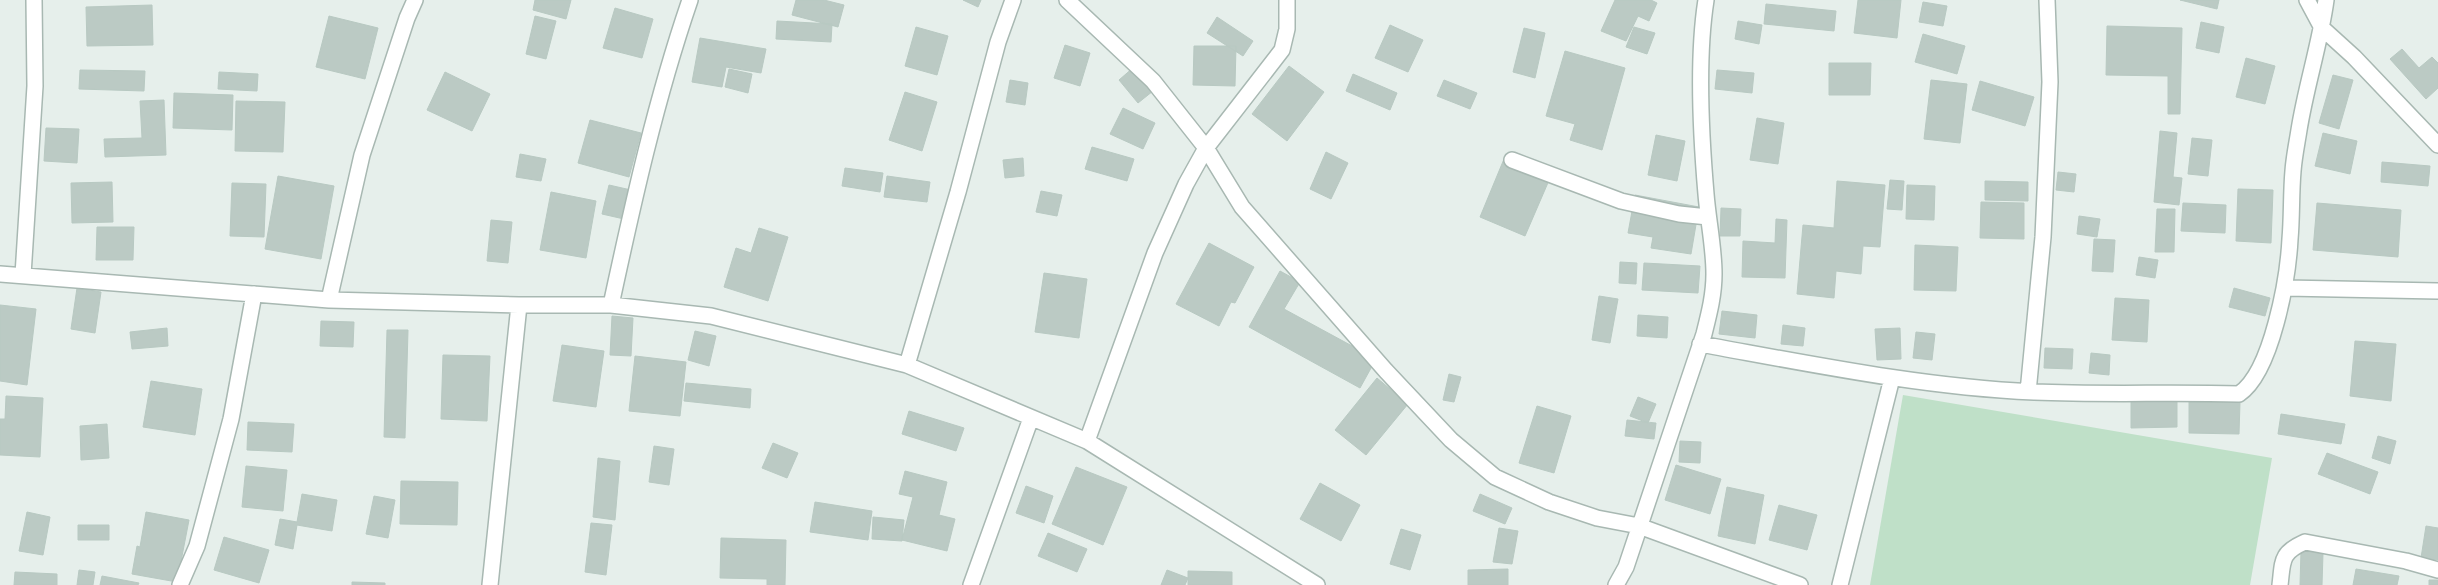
<svg xmlns="http://www.w3.org/2000/svg" width="2438" height="585" viewBox="0 0 2438 585" font-family="'Golos Text',sans-serif">
<style>
.green{fill:#bfe0c8}
.building{fill:#bbcac4;stroke:#b8c9c2}
.lines{fill:none;stroke-linecap:round;stroke-linejoin:round}
.street-casing{stroke:#a8b8b2;stroke-width:18}
.street{stroke:#fff;stroke-width:15}
</style>
<rect width="100%" height="100%" fill="#e6efeb"/>
<path class="green" d="M1903,395L2272,458L2250,585H1870Z"/>
<path class="building" d="M535,0H571L566,19L533,10Z
M796,0H824L844,5L838,27L792,15Z
M963,0H981L978,7Z
M1615,0H1651L1657,3L1649,21L1638,16L1626,41L1601,31Z
M1858,0H1901L1897,38L1854,33Z
M2180,0H2219L2217,9Z
M1923,2L1947,6L1943,26L1919,22Z
M1766,4L1836,11L1834,31L1764,24Z
M152,5L153,45L87,46L86,7Z
M615,8L653,19L642,58L603,48Z
M329,16L378,28L365,79L316,67Z
M535,16L556,21L546,59L526,54Z
M1217,17L1253,41L1243,56L1207,33Z
M777,21L832,24L831,42L776,39Z
M1738,21L1762,25L1759,44L1735,39Z
M2201,22L2224,27L2219,53L2196,48Z
M1390,25L1423,40L1408,72L1375,58Z
M2107,26L2182,28L2180,114H2168V76L2106,75Z
M916,27L948,36L937,75L905,66Z
M1634,27L1655,33L1647,54L1626,47Z
M1524,28L1545,33L1535,78L1513,72Z
M1923,34L1965,46L1957,74L1915,62Z
M700,38L766,49L761,73L726,67L722,87L692,82Z
M1065,45L1090,53L1080,86L1054,78Z
M1194,46H1236L1235,86L1193,85Z
M2402,49L2419,68L2432,57L2438,63V88L2426,99L2390,59Z
M1565,51L1625,68L1602,150L1570,140L1575,124L1546,116Z
M2246,58L2275,66L2265,104L2236,97Z
M1829,63H1871L1870,95H1829Z
M1289,66L1324,92L1287,141L1252,114Z
M1134,67L1153,91L1138,103L1119,80Z
M729,69L752,74L748,93L725,87Z
M80,70L145,71L144,91L79,89Z
M1717,70L1754,73L1752,93L1715,89Z
M219,72L258,74L257,91L218,89Z
M445,72L490,94L472,131L427,110Z
M1353,74L1397,93L1390,110L1346,91Z
M2333,75L2353,80L2339,129L2319,123Z
M1010,80L1028,83L1025,105L1006,102Z
M1444,80L1477,93L1470,109L1437,96Z
M1931,80L1967,84L1960,143L1924,139Z
M1980,81L2034,97L2025,126L1972,110Z
M905,92L937,102L922,151L889,140Z
M174,93L233,95L232,130L173,128Z
M164,100L166,155L105,157L104,139L142,138L140,101Z
M236,101L285,102L283,152L235,151Z
M1123,108L1155,123L1143,149L1110,134Z
M1757,118L1784,123L1778,164L1750,160Z
M590,120L641,133L629,177L578,163Z
M46,128L79,129L77,163L44,161Z
M2160,131L2177,133L2173,177L2182,178L2179,205L2154,202Z
M2323,133L2357,141L2350,174L2315,166Z
M1656,135L1685,141L1677,181L1648,175Z
M2192,138L2212,140L2208,176L2188,174Z
M1092,147L1134,159L1127,181L1085,169Z
M1326,152L1348,163L1331,199L1310,189Z
M520,154L546,159L541,181L516,177Z
M1023,158L1024,176L1005,178L1003,160Z
M1504,159L1550,178L1525,236L1480,217Z
M2382,162L2430,166L2428,186L2381,182Z
M845,168L883,173L880,192L842,186Z
M2058,172L2076,174L2074,192L2056,190Z
M278,176L334,186L321,259L265,249Z
M887,176L930,182L927,202L884,197Z
M1890,180L1904,181L1902,210L1887,209Z
M1837,181L1885,185L1880,247L1863,246L1861,274L1836,271L1834,298L1797,294L1803,225L1834,228Z
M1985,181L2028,182V201L1985,200Z
M112,182L113,222L72,223L71,183Z
M232,183L266,184L264,237L230,236Z
M609,185L631,190L624,219L602,214Z
M1907,185L1935,186L1934,220L1906,219Z
M2238,189L2273,190L2271,243L2236,241Z
M1041,191L1062,195L1057,216L1036,212Z
M551,192L596,201L586,258L540,250Z
M1635,195L1699,207L1691,254L1651,248L1653,237L1628,233Z
M1981,202L2024,203V239L1980,238Z
M2183,203L2226,205L2225,233L2181,231Z
M2317,203L2401,210L2398,257L2313,250Z
M1721,208L1741,209L1740,236H1720Z
M2157,209H2175L2174,252H2155Z
M2079,216L2100,219L2097,237L2077,234Z
M1776,219L1787,220L1785,278L1742,277L1743,241L1775,243Z
M491,220L512,222L508,263L487,261Z
M97,227H134L133,260H96Z
M759,228L788,237L768,301L724,287L736,248L751,253Z
M2094,239L2115,240L2113,272L2092,271Z
M1209,243L1254,267L1235,303L1231,302L1219,326L1176,304Z
M1915,245L1958,247L1956,291L1914,290Z
M2139,257L2158,260L2155,278L2136,275Z
M1620,262L1637,263L1636,284L1619,283Z
M1644,263L1700,266L1698,293L1642,290Z
M1280,271L1300,282L1284,309L1376,359L1360,388L1249,327Z
M1044,273L1087,279L1079,338L1035,332Z
M77,288L101,292L95,333L71,329Z
M2234,288L2270,298L2265,316L2229,307Z
M1599,296L1618,299L1610,343L1592,340Z
M2115,298L2149,300L2147,342L2112,340Z
M0,305L36,309L27,385L0,381Z
M1722,311L1757,315L1755,338L1719,334Z
M1638,315L1668,317L1667,338L1637,336Z
M612,316L633,318L631,356L610,355Z
M321,321L354,322L353,347L320,346Z
M1783,325L1805,328L1803,346L1781,344Z
M167,328L168,346L132,349L130,332Z
M1900,328L1901,359L1877,360L1875,329Z
M387,330H408L405,438L384,437Z
M695,331L716,336L709,366L688,360Z
M1916,332L1935,334L1932,360L1913,358Z
M2355,341L2396,344L2391,401L2350,396Z
M562,345L604,351L596,407L553,401Z
M2045,348L2073,349L2072,369L2044,368Z
M2091,353L2110,355L2109,375L2089,373Z
M443,355L490,356L487,421L441,419Z
M635,356L686,362L680,416L629,411Z
M1449,374L1461,377L1454,402L1443,400Z
M1377,378L1408,404L1366,455L1335,430Z
M151,381L202,389L195,435L143,427Z
M686,383L751,389L750,408L684,401Z
M6,396L43,398L40,457L0,455V419H5Z
M1638,397L1656,404L1648,423L1630,416Z
M2177,399V427L2131,428V400Z
M2189,402H2240L2239,434L2189,433Z
M1537,406L1571,416L1554,473L1519,463Z
M909,411L964,428L956,451L902,434Z
M2281,414L2345,424L2341,444L2278,434Z
M1627,420L1656,423L1654,439L1625,436Z
M248,422L294,424L292,452L247,450Z
M107,424L109,458L81,460L80,426Z
M2378,436L2396,441L2390,464L2372,458Z
M1680,441L1701,442L1700,463L1679,462Z
M773,443L798,453L787,478L762,468Z
M654,446L674,449L669,485L649,482Z
M2327,453L2378,472L2370,494L2318,474Z
M598,458L620,461L615,520L593,517Z
M1676,465L1721,479L1710,514L1665,500Z
M246,466L287,470L283,511L242,507Z
M1076,467L1127,487L1103,545L1052,524Z
M905,471L947,482L939,515L955,519L947,551L902,540L913,497L899,494Z
M401,481L458,482L457,525L400,524Z
M1320,483L1360,505L1341,541L1300,519Z
M1026,486L1053,496L1044,523L1016,513Z
M1727,487L1764,495L1755,544L1718,536Z
M302,494L337,500L332,531L297,525L293,549L275,545L280,519L297,522Z
M1480,494L1512,508L1505,524L1473,511Z
M374,496L395,500L388,538L366,534Z
M815,502L872,511L868,540L810,532Z
M1779,505L1817,515L1807,550L1769,540Z
M27,512L50,517L43,555L19,551Z
M146,512L189,520L177,582L132,574L137,546L140,547Z
M873,517L904,520L902,541L872,539Z
M591,523L612,525L606,575L585,572Z
M78,525H109V540H78Z
M2426,526L2438,528V560L2421,558Z
M1499,528L1518,531L1512,564L1493,562Z
M1401,529L1421,535L1410,570L1390,564Z
M1048,533L1087,549L1077,572L1038,556Z
M224,537L269,550L259,583L214,570Z
M721,538L786,540L785,585H767V579L720,578Z
M2301,551L2323,553L2322,585H2300Z
M1508,569V585H1468V570Z
M2356,569L2399,576L2397,585H2353Z
M79,570L95,572L93,585H77Z
M1167,570L1188,578L1185,585H1161Z
M1188,571L1232,572V585H1188Z
M15,572L57,574V585H14Z
M102,576L139,583L138,585H100Z
M2429,580H2438V585H2429Z
M352,582L385,583V585H352Z"/>
<g class="lines">
<g class="street-casing">
<path id="street" d="M1067,0L1153,81L1206,148L1242,207L1386,371L1451,440L1495,477L1549,502L1597,518L1639,526L1800,585
M2307,0L2322,28L2354,57L2438,145
M1512,160L1621,201L1679,214L1708,217
M0,274L329,300L519,305H611L711,316L907,365L1087,441L1317,585
M23,275L35,86L34,0
M2284,288L2438,291
M329,300L362,155L407,18L415,0
M611,305C633,203 656,99 690,0
M1700,344C1811,364 1922,387 2034,392C2103,395 2171,392 2239,394C2272,372 2288,278 2290,239C2292,217 2291,194 2293,171C2294,157 2297,143 2299,130C2306,86 2320,44 2326,0
M907,365L958,192L998,42L1013,0
M2028,392L2043,237L2050,82L2047,0
M1087,441L1155,253L1186,184L1206,148L1282,50L1287,29V0
M180,585L197,546L231,419L254,294
M490,585L519,305
M971,585L1031,418
M1616,585L1626,567L1704,334C1709,314 1714,295 1714,274C1714,247 1708,220 1706,194C1701,136 1697,57 1706,0
M1840,585L1892,378
M2280,585C2283,561 2280,553 2305,542L2406,561L2438,570"/>
</g>
<use href="#street" class="street"/>
</g>
</svg>
